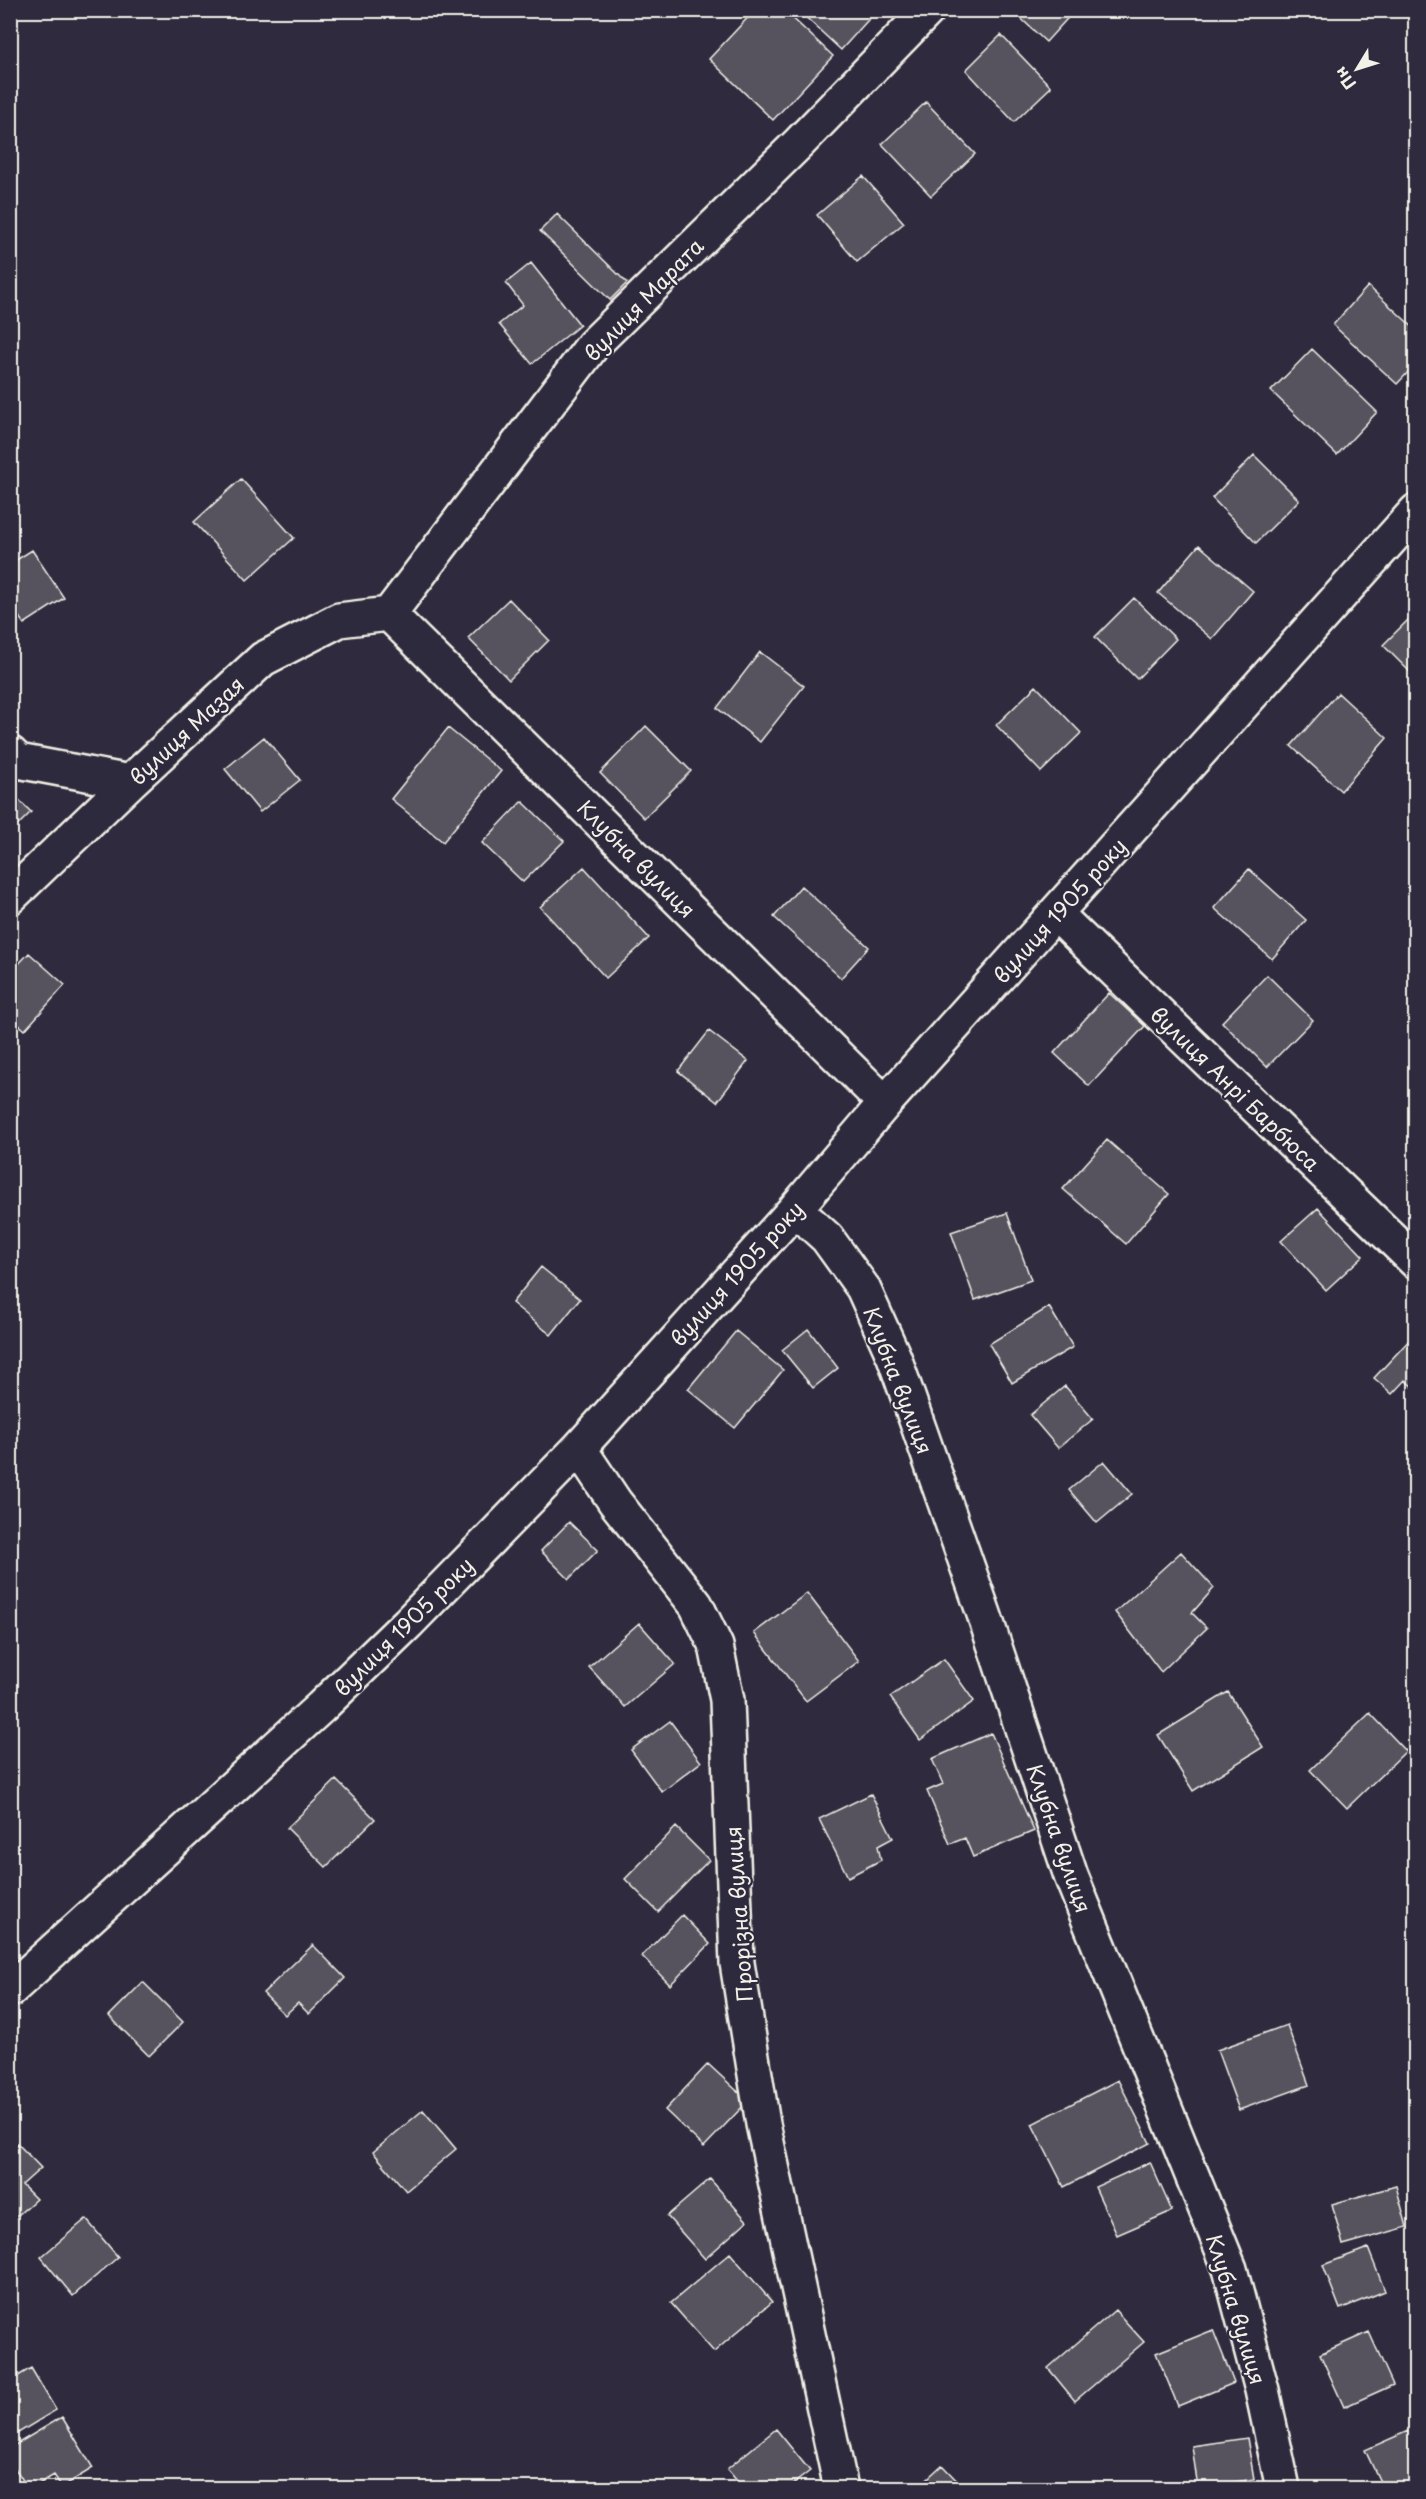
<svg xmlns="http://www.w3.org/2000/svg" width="1426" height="2499" viewBox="0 0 1426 2499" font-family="'Playpen Sans',sans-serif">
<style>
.building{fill:#56525f;stroke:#f4f1e8;stroke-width:1.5}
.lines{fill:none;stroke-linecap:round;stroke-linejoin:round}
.minor-casing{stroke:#f4f1e8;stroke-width:38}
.minor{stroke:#2f2a3d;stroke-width:33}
.labels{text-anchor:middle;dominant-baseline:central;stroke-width:4.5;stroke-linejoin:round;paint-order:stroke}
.street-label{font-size:21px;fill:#f4f1e8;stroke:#2f2a3d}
</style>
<rect width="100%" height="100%" fill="#2f2a3d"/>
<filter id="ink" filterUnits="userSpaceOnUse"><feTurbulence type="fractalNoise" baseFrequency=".0167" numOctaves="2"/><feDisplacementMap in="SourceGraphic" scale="12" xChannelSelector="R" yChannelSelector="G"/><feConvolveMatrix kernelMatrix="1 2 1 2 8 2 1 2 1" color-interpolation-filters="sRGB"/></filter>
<g filter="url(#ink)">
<path class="building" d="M755,10H784L833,56L773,120L709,59Z
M798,10H877L841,50Z
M1012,10H1075L1046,42Z
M1001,35L1051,87L1014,122L966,70Z
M926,102L975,154L931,196L882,144Z
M863,176L904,223L857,262L817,215Z
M557,214L627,283L610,300L540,231Z
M531,263L580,325L532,364L499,324L523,305L506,283Z
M1368,286L1416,330V364L1397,384L1333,325Z
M1312,349L1377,412L1337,455L1271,391Z
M1254,455L1299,500L1256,543L1212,498Z
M241,479L294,538L247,580L194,522Z
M1199,545L1253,591L1212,639L1158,593Z
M32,550L64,598L24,624L10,604V564Z
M1134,598L1176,639L1137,679L1095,637Z
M509,599L549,640L509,680L468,638Z
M1416,612V678L1383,645Z
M760,652L804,686L760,742L717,708Z
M1036,686L1081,733L1041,772L996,725Z
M1338,693L1387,738L1341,791L1291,746Z
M646,726L691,771L644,818L600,773Z
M448,728L501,771L443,842L391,799Z
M264,737L300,780L260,812L225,769Z
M10,791L31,812L10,833Z
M522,801L564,841L523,882L482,843Z
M584,867L649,938L606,978L540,907Z
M1249,869L1306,920L1272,959L1214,908Z
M801,886L869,947L841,978L774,917Z
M29,953L65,985L25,1030L10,1017V973Z
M1267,975L1313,1020L1267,1067L1222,1022Z
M1109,993L1145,1026L1089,1086L1054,1053Z
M709,1031L748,1061L717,1102L678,1071Z
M1107,1140L1169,1194L1126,1244L1063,1189Z
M1318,1208L1363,1256L1326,1290L1281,1241Z
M1007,1213L1031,1280L975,1300L951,1232Z
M541,1267L580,1299L551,1335L512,1303Z
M1049,1307L1073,1347L1012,1383L989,1344Z
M808,1329L838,1368L813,1388L782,1350Z
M736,1331L783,1370L735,1428L688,1389Z
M1416,1333V1390L1405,1380L1392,1394L1374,1378Z
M1065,1386L1093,1419L1058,1448L1030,1415Z
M1104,1461L1132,1494L1097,1523L1069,1490Z
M569,1522L598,1550L569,1579L541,1551Z
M1181,1552L1214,1588L1192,1613L1207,1628L1161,1672L1115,1612Z
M807,1593L859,1661L806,1701L754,1633Z
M639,1623L675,1664L625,1707L589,1667Z
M944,1659L974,1701L920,1740L890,1697Z
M1228,1692L1263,1747L1193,1791L1158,1735Z
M1370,1713L1406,1751L1347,1808L1310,1770Z
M670,1721L701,1762L662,1792L631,1750Z
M991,1733L1034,1831L973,1857L965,1838L950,1844L927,1791L943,1784L932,1759Z
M336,1780L375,1819L326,1867L287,1828Z
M871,1794L893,1838L878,1846L881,1860L848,1877L819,1819Z
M676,1827L709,1860L658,1912L625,1879Z
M682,1915L710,1944L670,1985L642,1956Z
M313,1945L345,1978L309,2014L298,2003L285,2015L263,1993Z
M143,1982L183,2022L149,2056L109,2016Z
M1287,2025L1309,2085L1239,2110L1217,2050Z
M708,2064L748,2101L704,2147L665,2110Z
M1118,2080L1150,2143L1064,2187L1032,2124Z
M423,2110L456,2149L406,2191L373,2152Z
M17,2143L41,2168L22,2185L36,2199L10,2222V2149Z
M1150,2162L1172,2211L1117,2235L1095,2187Z
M710,2179L747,2221L705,2259L667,2216Z
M1396,2186L1407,2227L1343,2245L1332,2204Z
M86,2219L118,2257L73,2296L41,2257Z
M1368,2248L1385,2291L1340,2309L1323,2265Z
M730,2253L772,2302L714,2352L671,2303Z
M1115,2310L1144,2342L1075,2401L1048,2368Z
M1213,2330L1234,2383L1178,2406L1156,2353Z
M1369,2332L1393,2385L1344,2407L1320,2354Z
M31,2368L56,2410L10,2438V2381Z
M62,2417L93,2468L62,2487L54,2475L32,2488H28L10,2461V2448Z
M776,2429L810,2471L788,2488H743L727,2469Z
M1408,2431L1416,2447V2488H1383L1365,2450Z
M1247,2438L1254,2479L1198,2488L1192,2446Z
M942,2465L964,2488H917Z"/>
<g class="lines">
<g class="minor-casing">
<path id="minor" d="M389,614L593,345L799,143L928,10
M389,614L885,1103
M10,753L18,761L130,782
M10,897L130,782L263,659L339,620L389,614
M1056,914L1416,1262
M795,1209L827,1238L863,1288L894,1357L984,1614L1071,1876L1230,2269L1262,2390L1283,2488
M579,1448L615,1502L696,1605L716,1646L727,1700L737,1963L763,2124L841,2488
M10,1990L321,1707L408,1623L579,1448L795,1209L885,1103L1416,511"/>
</g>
<use href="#minor" class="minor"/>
</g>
</g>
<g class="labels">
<g class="street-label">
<text transform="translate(643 299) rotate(-46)">вулиця Марата</text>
<text transform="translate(186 730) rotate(-43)">вулиця Мазая</text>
<text transform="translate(637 858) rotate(45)">Клубна вулиця</text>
<text transform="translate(1059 910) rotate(-48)">вулиця 1905 року</text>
<text transform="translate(1236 1088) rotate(44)">вулиця Анрі Барбюса</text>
<text transform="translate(736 1273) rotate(-48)">вулиця 1905 року</text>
<text transform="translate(899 1380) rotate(69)">Клубна вулиця</text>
<text transform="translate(403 1626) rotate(-45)">вулиця 1905 року</text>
<text transform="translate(1060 1838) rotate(71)">Клубна вулиця</text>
<text transform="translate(738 1914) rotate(-94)">Прорізна вулиця</text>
<text transform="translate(1237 2309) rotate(73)">Клубна вулиця</text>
</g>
</g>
<rect width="1426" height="2499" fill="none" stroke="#2f2a3d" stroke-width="36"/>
<rect x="18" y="18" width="1390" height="2463" fill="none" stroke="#f4f1e8" stroke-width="2" filter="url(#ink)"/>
<g transform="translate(1357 69) rotate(232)" stroke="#2f2a3d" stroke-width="4.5" paint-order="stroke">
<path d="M0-4.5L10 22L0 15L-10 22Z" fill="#f4f1e8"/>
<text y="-9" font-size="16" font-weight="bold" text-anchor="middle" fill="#f4f1e8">Пн</text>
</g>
</svg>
